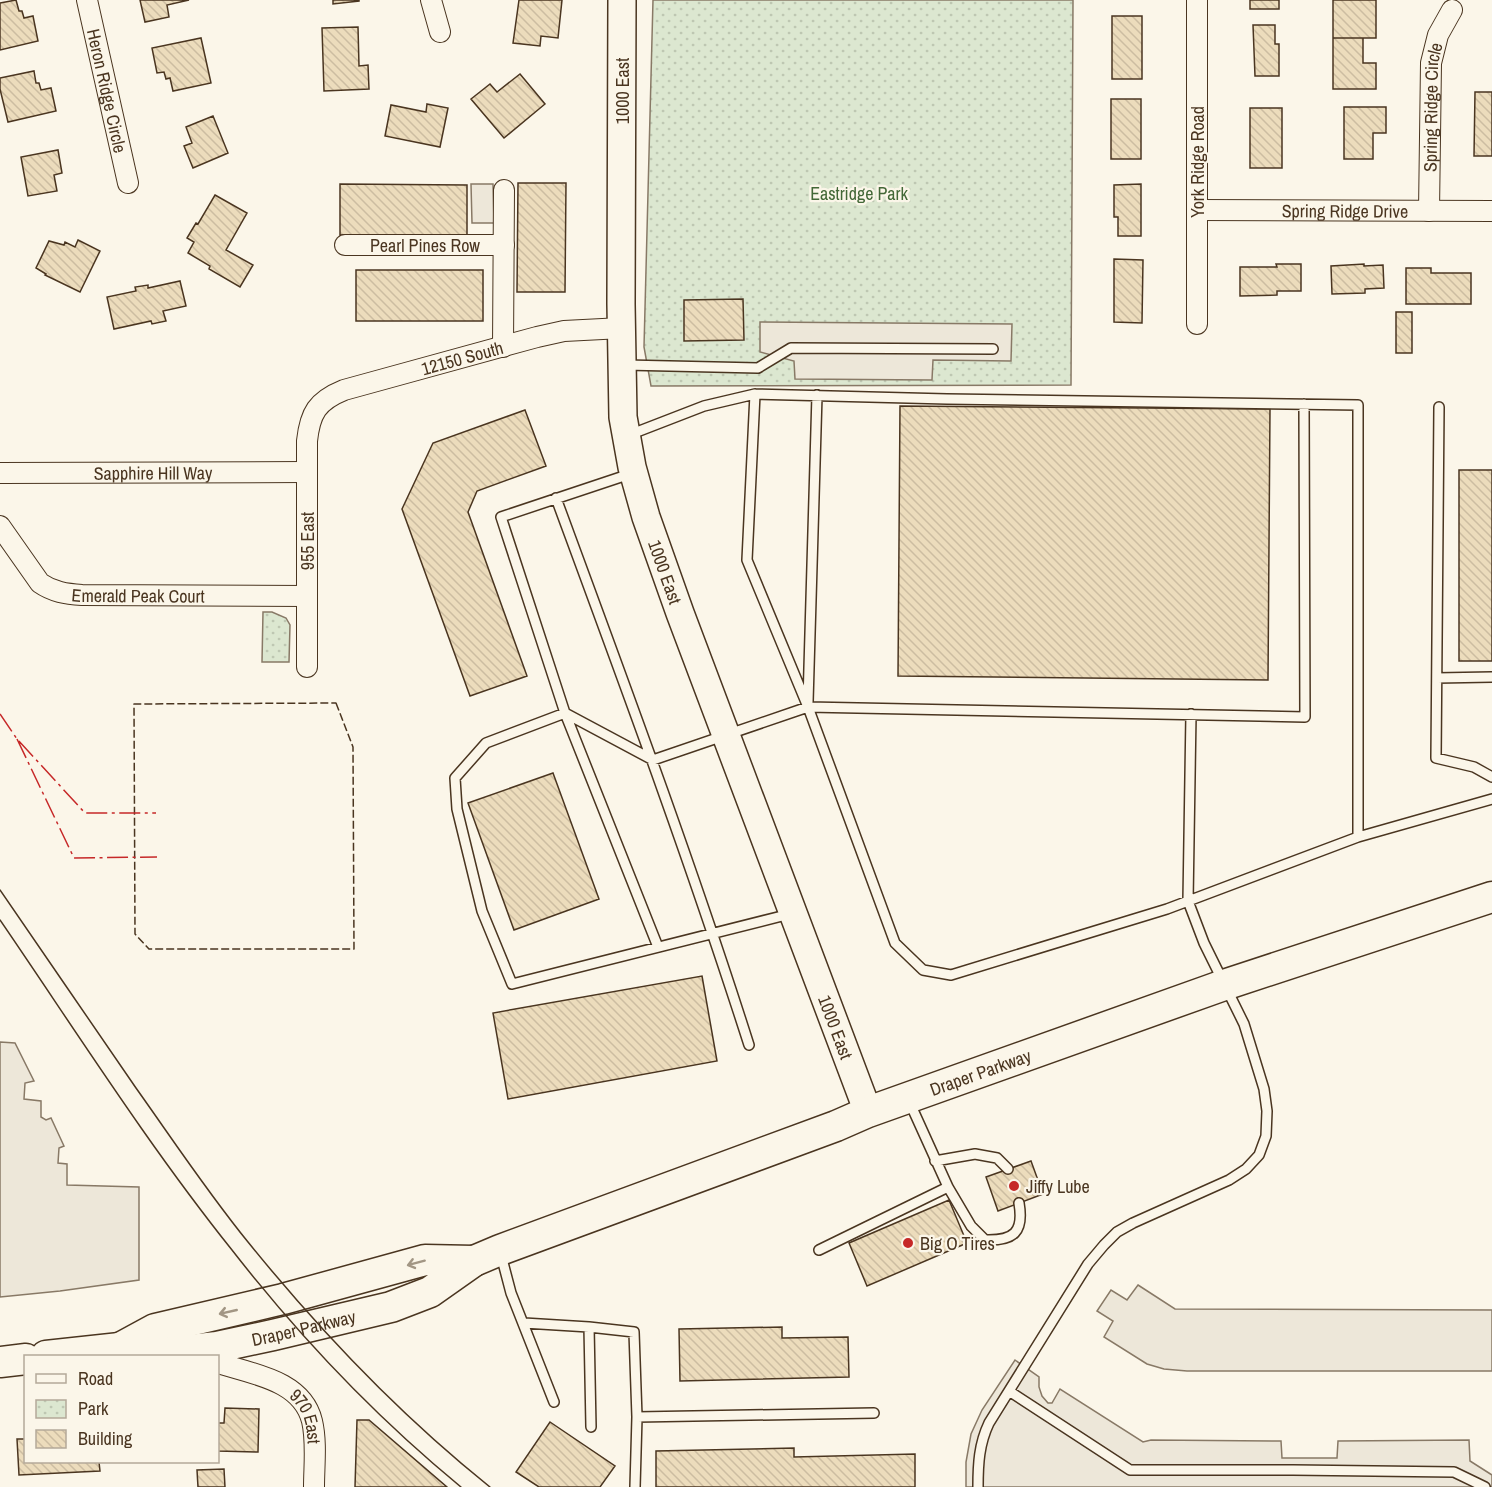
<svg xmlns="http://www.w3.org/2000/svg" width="1492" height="1487" viewBox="0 0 1492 1487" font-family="'Archivo Narrow',sans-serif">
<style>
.park{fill:url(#park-dots);stroke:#887966;stroke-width:1.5}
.parking{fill:#ede7d9;stroke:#887966;stroke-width:1.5}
.building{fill:url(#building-back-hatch);stroke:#4a3520;stroke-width:1.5}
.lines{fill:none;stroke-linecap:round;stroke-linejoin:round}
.lane-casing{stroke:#4a3520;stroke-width:12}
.street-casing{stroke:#4a3520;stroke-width:22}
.secondary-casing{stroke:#4a3520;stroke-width:30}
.primary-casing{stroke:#4a3520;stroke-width:33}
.lane{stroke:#fbf6e9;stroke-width:9}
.street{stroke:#fbf6e9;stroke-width:20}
.secondary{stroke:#fbf6e9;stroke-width:27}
.primary{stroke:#fbf6e9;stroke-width:30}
.tram{stroke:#4a3520;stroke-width:1.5}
.fence{stroke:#4a3520;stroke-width:1.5;stroke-dasharray:8 3;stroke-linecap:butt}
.power{stroke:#c62828;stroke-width:1.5;stroke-dasharray:21 4.5 3 4.5;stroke-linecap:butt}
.oneway{stroke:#a29684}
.poi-dot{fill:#c62828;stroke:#fbf6e9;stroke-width:2}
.labels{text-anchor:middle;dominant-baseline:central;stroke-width:4.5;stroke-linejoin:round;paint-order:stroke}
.street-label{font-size:18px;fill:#4a3520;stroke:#fbf6e9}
.park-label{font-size:18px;fill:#436837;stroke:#fbf6e9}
.poi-label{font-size:18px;fill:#4a3520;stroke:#fbf6e9;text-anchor:start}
</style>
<defs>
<pattern id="park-dots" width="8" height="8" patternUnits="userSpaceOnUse" patternTransform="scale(1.5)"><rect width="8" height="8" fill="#dce7d0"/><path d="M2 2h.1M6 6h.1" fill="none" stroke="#bec7b2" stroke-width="1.8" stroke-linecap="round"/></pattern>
<pattern id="building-back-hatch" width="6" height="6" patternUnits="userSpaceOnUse" patternTransform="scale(1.5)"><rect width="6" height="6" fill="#ecdcbc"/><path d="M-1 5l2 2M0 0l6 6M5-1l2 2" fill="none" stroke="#ccbda1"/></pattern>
</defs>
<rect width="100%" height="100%" fill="#fbf6e9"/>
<path class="park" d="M653,0H1073L1071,385L651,386L644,347Z
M263,612H272L286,618L290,625L289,662H262Z"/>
<path class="parking" d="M471,184H493L494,223H472Z
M760,322L1012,324L1011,361L933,360L932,380L795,379L794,361L760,352Z
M0,1042L15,1043L34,1081L25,1083L24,1099L41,1101V1117L46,1120L51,1118L64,1146L59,1148L58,1163L67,1164V1185L139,1187V1280L60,1291L0,1297Z
M1138,1285L1175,1309L1492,1310V1371H1187L1164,1369L1147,1364L1104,1337L1113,1321L1097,1311L1111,1290L1127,1300Z
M1015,1360L1039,1377V1387L1042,1396L1048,1403H1052L1060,1389L1143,1442L1151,1440L1281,1441L1282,1458H1337L1338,1441L1469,1440L1470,1461L1492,1475V1487H966V1462L971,1434L982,1410Z"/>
<path class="building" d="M16,0L19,11H22L24,18L33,16L38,41L0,50V3Z
M140,0H189L167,5L169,17L145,22Z
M333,0H359V1L333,4Z
M519,0H562L558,38L541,36L540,46L513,43Z
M1250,0H1279V9H1250Z
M1333,0H1376V38H1333Z
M1112,16H1142V79H1112Z
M1253,25H1275V44H1279V76H1255Z
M358,27L359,66L368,65L369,89L324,91L322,28Z
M201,38L211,83L173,91L170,78L166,79L164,72L157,73L152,48Z
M1333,38H1363V63H1376V89H1333Z
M34,71L36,83H39L41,90L51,88L56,111L8,122L0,89V78Z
M520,74L545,104L504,138L471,99L490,84L497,92Z
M1475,92H1492V156H1474Z
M1111,99H1141V159H1111Z
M427,104L448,108L440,147L385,136L391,105L426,112Z
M1344,107H1386V133H1373V159H1344Z
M1250,108H1282V168H1250Z
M213,116L228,153L193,168L184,146L192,143L186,127Z
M58,150L62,173L54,175L57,191L28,196L21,157Z
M518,183H566L565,292H517Z
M340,184L467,185V235H340Z
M1141,184V236H1118V217H1114V185Z
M215,195L247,213L226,250L253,265L240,287L209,269L210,266L188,253L194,242L187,238L196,223L198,224Z
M78,240L100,251L80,292L45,275L46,274L36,268L49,241L64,245L65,242L75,247Z
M1114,259L1143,260L1142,323L1114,322Z
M1276,264H1301V291H1277V295L1240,296V267H1277Z
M1364,264V266L1383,265L1384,288L1365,289V293L1332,294L1331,266Z
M1406,268H1431V273H1471V304H1406Z
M356,270H483V321H356Z
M180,281L186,306L163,311L166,321L152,324L151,321L114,329L107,297L136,291L135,287L148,285V288Z
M743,299L744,340L684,341V300Z
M1396,312H1412V353H1396Z
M900,406L1270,409L1268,680L898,676Z
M525,410L546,466L477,491L468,512L527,676L470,696L402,509L433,443Z
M1459,470H1492V661H1459Z
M553,773L599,899L514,930L468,803Z
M702,976L717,1061L508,1099L493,1013Z
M1031,1161L1043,1194L998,1211L986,1177Z
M949,1200L967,1243L867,1286L849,1243Z
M782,1327V1338L848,1337L849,1377L680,1381L679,1329Z
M225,1408L259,1409L258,1452L218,1451V1423H224Z
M357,1420H369L447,1487H355Z
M550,1422L615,1466L600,1487H539L516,1472Z
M17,1439H26V1462H99L100,1471L19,1475Z
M794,1448V1457L915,1454V1487H656V1451Z
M224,1469L225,1487H198L197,1470Z"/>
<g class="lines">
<g class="lane-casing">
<path id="lane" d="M625,365L758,368L791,348L993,349
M1439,407L1436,758L1474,767L1492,777
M629,435L704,406L755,394L947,399L1358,405V837L1167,909L951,975L923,970L895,943L808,707L747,560L755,394
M630,474L501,517L565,713L658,947
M556,498C623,680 690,860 749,1045
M1437,678L1492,677
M808,702L817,395
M1358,837L1492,799
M790,914L512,984L482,911L457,809L455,778L486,743L565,713L653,760L808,707L1305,717L1304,404
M935,1161L975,1154L997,1158L1008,1169
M948,1187L971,1226L985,1240C1014,1241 1024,1232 1019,1203
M819,1250L948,1187L909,1101
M501,1255L511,1293L554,1402
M524,1323L589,1327
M1009,1391L1130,1470H1293L1454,1472L1485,1487
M637,1417L874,1413
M591,1427L589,1327L634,1332L637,1417L635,1487
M978,1487C978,1464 979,1444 989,1423L1088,1264L1104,1245L1117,1232L1133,1223L1229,1180L1246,1169L1259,1155L1266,1136L1267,1111L1264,1089L1244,1024L1204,943L1188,901L1191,714"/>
</g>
<g class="street-casing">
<g id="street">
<path id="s1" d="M87,0L128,183"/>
<path d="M431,0L440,32"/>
<path id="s2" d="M1198,210L1492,211"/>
<path id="s3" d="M1429,211L1431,63L1438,35L1452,10"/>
<path id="s4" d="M345,245H504"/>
<path d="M1197,324V0"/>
<path d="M503,347L504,190"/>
<path id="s5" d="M0,473L306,472"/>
<path id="s6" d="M0,526L40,583C53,592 66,594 82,595L307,596"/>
<path id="s7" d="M307,667V441C310,413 317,401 344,390L537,337L564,331L622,328"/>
<path id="s8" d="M218,1363C252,1374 302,1380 312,1421C317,1442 314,1466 314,1487"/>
</g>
</g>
<g class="secondary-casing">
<g id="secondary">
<path id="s9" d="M622,0L621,304L623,417L632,467L646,517L680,613L868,1112"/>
</g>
</g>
<g class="primary-casing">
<g id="primary">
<path d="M120,1348L155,1329L283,1299L425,1260L474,1261"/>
<path id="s10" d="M46,1356L120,1348L155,1354L217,1347L273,1335L391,1307L430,1292L474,1261L500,1250L836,1126L868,1112L1224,985L1492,897"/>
<path d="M0,1362L26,1359"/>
</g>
</g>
<use href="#lane" class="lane"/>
<use href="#street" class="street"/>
<use href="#secondary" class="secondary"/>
<use href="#primary" class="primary"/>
<path class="tram" d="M0,890C45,956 91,1022 136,1088C173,1140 208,1193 248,1242C320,1331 400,1415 490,1487
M0,920C76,1031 148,1145 232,1250C299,1336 377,1418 461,1487"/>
<path class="fence" d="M336,703L353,747L354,949H149L135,934L134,704Z"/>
<path class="power" d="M0,714L17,739L85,813H156
M17,739L74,858L157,857"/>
</g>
<defs><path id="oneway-shaft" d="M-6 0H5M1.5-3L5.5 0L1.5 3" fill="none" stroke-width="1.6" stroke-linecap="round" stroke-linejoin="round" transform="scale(1.5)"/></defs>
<g class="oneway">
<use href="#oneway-shaft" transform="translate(416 1263) rotate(165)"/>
<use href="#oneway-shaft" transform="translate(228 1312) rotate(167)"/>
</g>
<g class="poi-dot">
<circle cx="1014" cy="1186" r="6"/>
<circle cx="908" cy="1243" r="6"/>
</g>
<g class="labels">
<g class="street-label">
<text stroke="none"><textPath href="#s1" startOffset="93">Heron Ridge Circle</textPath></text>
<text transform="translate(622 91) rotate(-90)">1000 East</text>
<text stroke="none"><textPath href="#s3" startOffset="104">Spring Ridge Circle</textPath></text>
<text transform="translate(1197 162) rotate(-90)">York Ridge Road</text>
<text stroke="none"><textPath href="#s2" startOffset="147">Spring Ridge Drive</textPath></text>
<text stroke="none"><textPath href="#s4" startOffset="80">Pearl Pines Row</textPath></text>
<text stroke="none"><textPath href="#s7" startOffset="416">12150 South</textPath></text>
<text stroke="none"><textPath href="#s5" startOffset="153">Sapphire Hill Way</textPath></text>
<text transform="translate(307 541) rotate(-90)">955 East</text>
<text stroke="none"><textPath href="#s9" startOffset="578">1000 East</textPath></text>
<text stroke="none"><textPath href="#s6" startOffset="170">Emerald Peak Court</textPath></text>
<text stroke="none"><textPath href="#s9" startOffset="1064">1000 East</textPath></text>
<text stroke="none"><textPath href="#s10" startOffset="987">Draper Parkway</textPath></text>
<text stroke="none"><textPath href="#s10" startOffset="261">Draper Parkway</textPath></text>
<text stroke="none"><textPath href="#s8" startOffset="110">970 East</textPath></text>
</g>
<g class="park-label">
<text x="859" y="193">Eastridge Park</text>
</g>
<g class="poi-label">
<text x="1026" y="1186">Jiffy Lube</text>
<text x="920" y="1243">Big O Tires</text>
</g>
</g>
<rect x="24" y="1355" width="195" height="108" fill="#fbf6e9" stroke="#b4a999" stroke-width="1.5"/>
<rect x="36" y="1374" width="30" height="9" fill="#fbf6e9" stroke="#b4a999" stroke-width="1.5"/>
<text x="78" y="1385" font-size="18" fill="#4a3520">Road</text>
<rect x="36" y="1400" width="30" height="18" fill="url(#park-dots)" stroke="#b4a999" stroke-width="1.5"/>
<text x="78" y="1415" font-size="18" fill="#4a3520">Park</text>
<rect x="36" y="1430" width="30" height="18" fill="url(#building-back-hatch)" stroke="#b4a999" stroke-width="1.5"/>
<text x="78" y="1445" font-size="18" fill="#4a3520">Building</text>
</svg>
